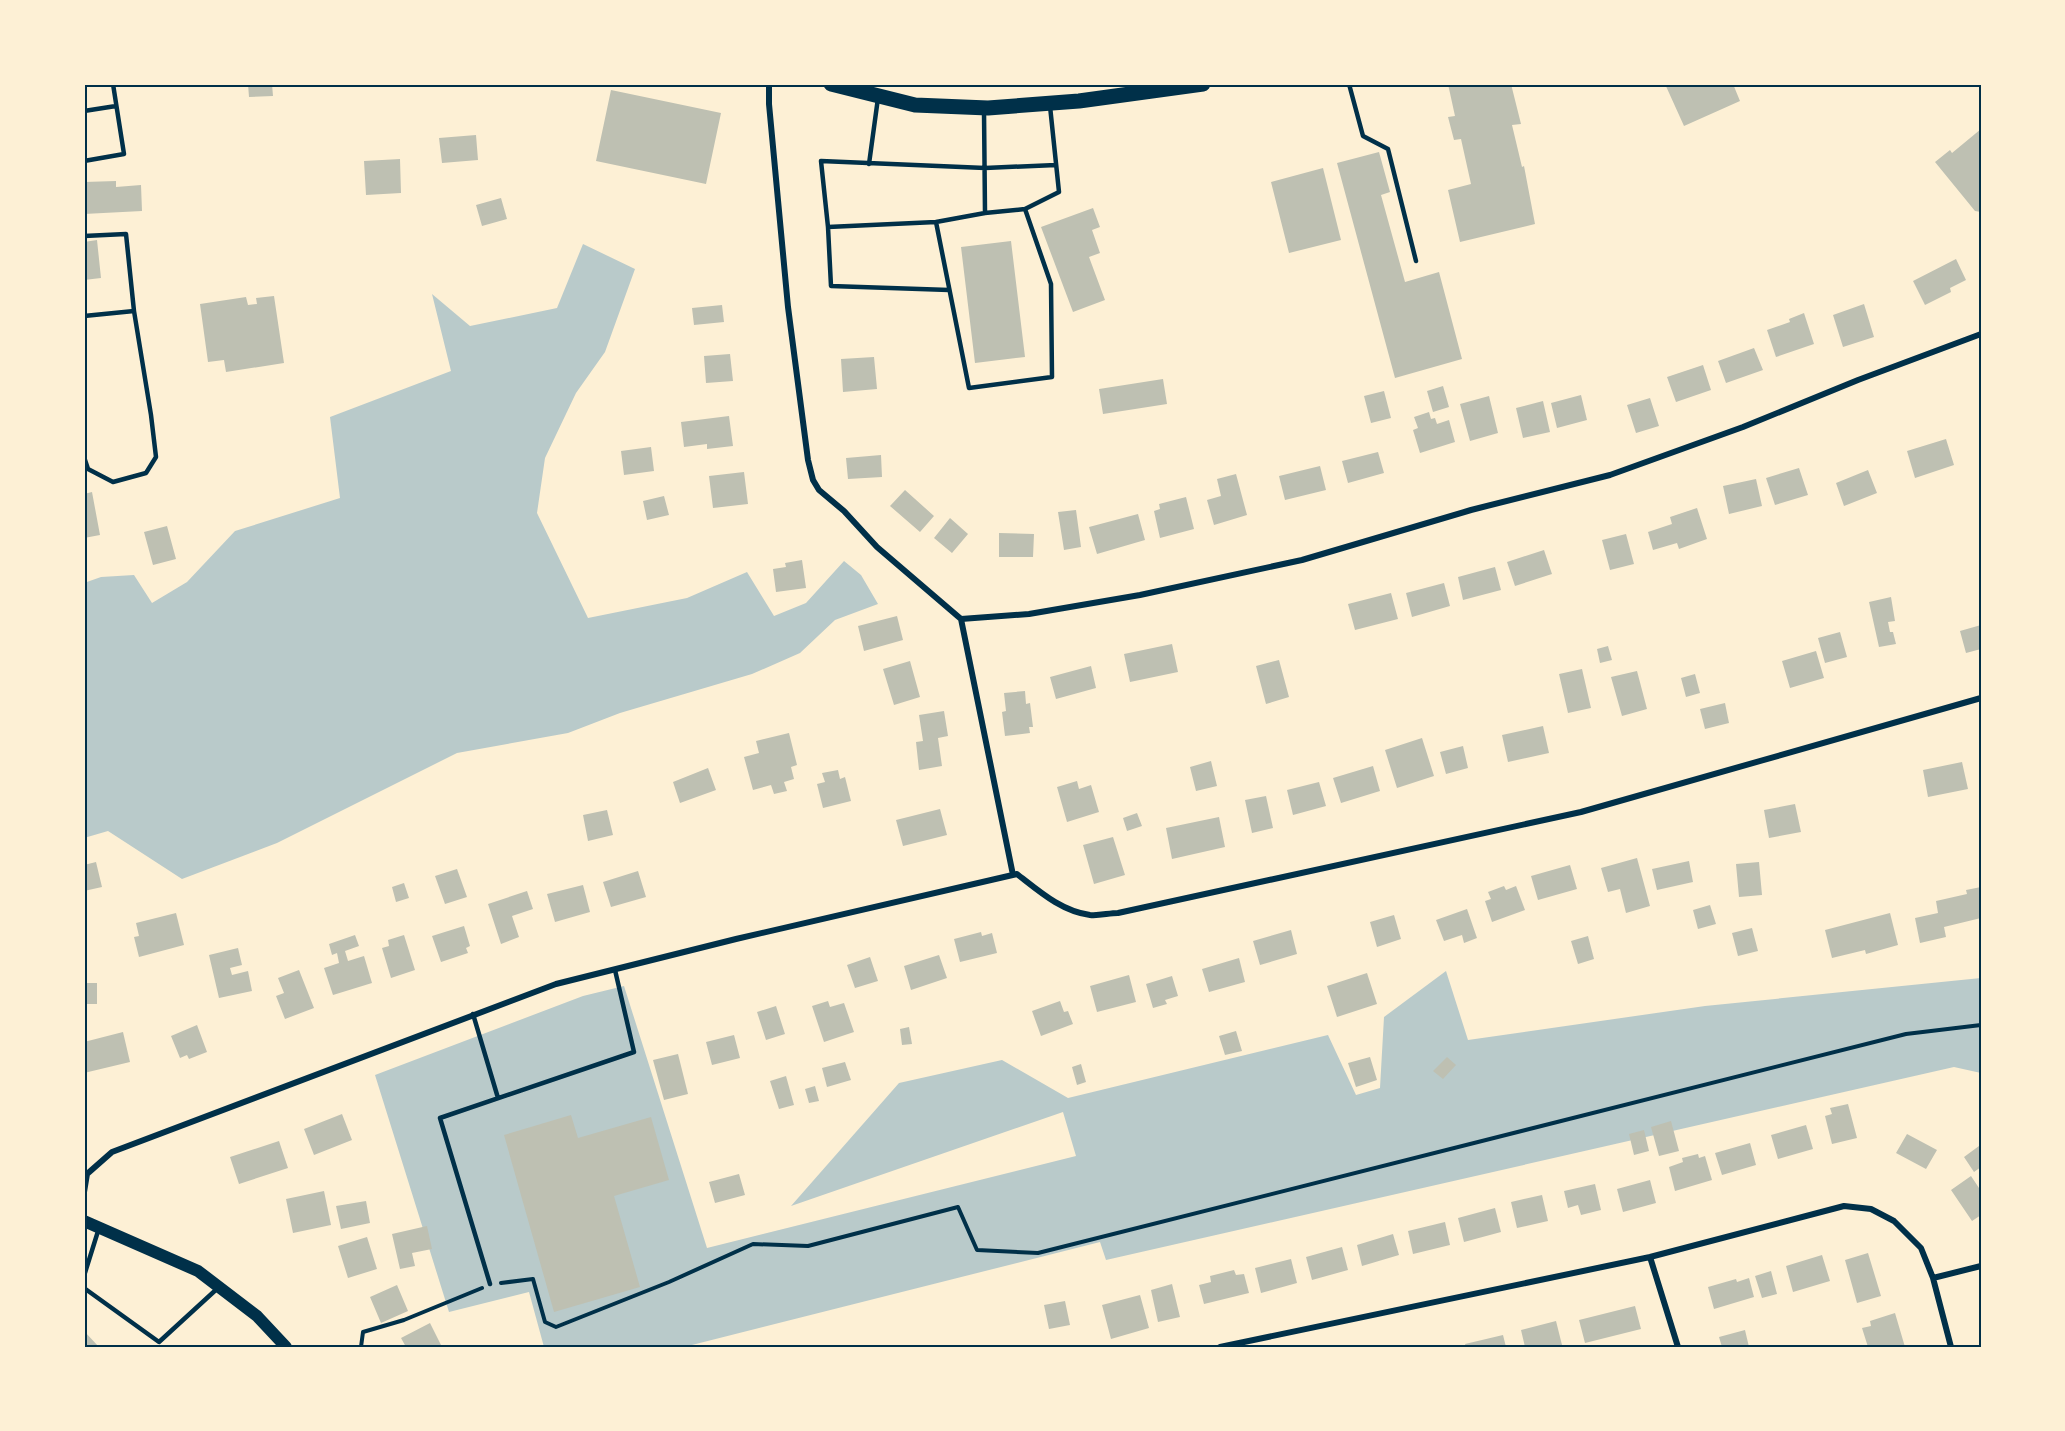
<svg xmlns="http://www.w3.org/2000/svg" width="2065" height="1431" viewBox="0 0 2065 1431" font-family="'Golos Text',sans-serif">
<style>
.green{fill:#b9caca}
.building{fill:#bec0b2}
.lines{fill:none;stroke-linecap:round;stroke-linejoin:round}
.path{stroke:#003049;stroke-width:4}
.service{stroke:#003049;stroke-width:4.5}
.minor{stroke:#003049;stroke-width:6}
.secondary{stroke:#003049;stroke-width:12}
.primary{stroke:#003049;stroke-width:15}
.neatline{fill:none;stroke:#003049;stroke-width:2}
</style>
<rect width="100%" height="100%" fill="#fdf0d5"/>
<path class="green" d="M583,244L635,269L605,352L576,393L545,458L537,513L588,618L687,598L747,572L774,616L806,603L844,561L861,575L878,604L835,620L800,653L752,674L620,713L568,733L457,753L277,843L182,879L108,831L84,838V583L101,577L134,575L152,603L187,582L235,531L340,498L330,417L451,371L432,294L470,326L557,308Z
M1446,971L1468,1040L1705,1006L1981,978V1073L1954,1067L1106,1260L1100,1242L684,1347H544L529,1292L449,1312L375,1075L583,996L624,986L707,1248L1076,1156L1063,1112L791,1206L899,1083L1002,1060L1068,1098L1328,1035L1356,1095L1380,1088L1384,1017Z"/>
<path class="building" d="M248,84H272L273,96L249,97Z
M1448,84H1511L1521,124L1512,125L1522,167L1524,166L1535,224L1460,242L1448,190L1471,184L1461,139L1454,140L1448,117L1455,116Z
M1665,84H1733L1740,101L1684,126Z
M611,90L721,113L706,184L596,161Z
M1981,129V212L1975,211L1935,162L1950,150L1952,153Z
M476,135L478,160L442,163L439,138Z
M1379,152L1390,192L1381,195L1405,282L1439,272L1462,359L1395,378L1337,163Z
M400,159L401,193L366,195L364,161Z
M1323,168L1341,240L1289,253L1271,182Z
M116,181V187L141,185L142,211L84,214V182Z
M501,198L507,219L482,226L476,205Z
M1093,208L1100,227L1092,230L1100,253L1089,257L1105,300L1073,312L1041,227Z
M97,240L101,278L84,280V242Z
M1011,241L1025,357L975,363L961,247Z
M1956,259L1966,280L1950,288L1951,292L1925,305L1913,281Z
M274,296L284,363L226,372L224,360L208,362L200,304L246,297L248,305L257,304L256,298Z
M1864,304L1874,337L1843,347L1833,315Z
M722,305L724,322L694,325L692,308Z
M1804,313L1814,344L1776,357L1767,330L1790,322L1789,319Z
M1754,348L1763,370L1726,383L1718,361Z
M730,354L733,381L706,383L704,356Z
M874,357L877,389L843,392L841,359Z
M1703,365L1711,390L1676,402L1667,377Z
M1163,379L1167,404L1103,414L1099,389Z
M1443,386L1449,407L1433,412L1427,391Z
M1384,391L1391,418L1371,423L1364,396Z
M1581,395L1587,420L1557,428L1551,403Z
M1489,396L1498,433L1470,441L1460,404Z
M1650,398L1659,426L1636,433L1627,405Z
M1543,401L1550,432L1523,438L1516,408Z
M1429,412L1431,419L1435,418L1437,424L1449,420L1455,442L1420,453L1413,430L1418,428L1414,417Z
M729,416L733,446L707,449V444L684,447L681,422Z
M1946,439L1954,465L1915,478L1907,451Z
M651,447L654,471L624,475L621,451Z
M1378,452L1384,473L1348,483L1342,461Z
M881,455L882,477L848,479L846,458Z
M1320,466L1326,490L1285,500L1279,476Z
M1799,468L1808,495L1775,505L1766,478Z
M1868,470L1877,493L1844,506L1836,483Z
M744,472L748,504L713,508L709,476Z
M1236,474L1247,515L1214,525L1207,500L1221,496L1217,479Z
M1756,479L1762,506L1729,514L1723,486Z
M905,490L934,516L920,532L890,506Z
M92,492L100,535L84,538V494Z
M664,496L669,515L647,520L643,501Z
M1186,497L1194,529L1160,538L1154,511L1160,509L1159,504Z
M1697,508L1707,539L1679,549L1677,543L1653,550L1648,532L1672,524L1670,517Z
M1076,510L1081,547L1064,550L1058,512Z
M1138,514L1145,540L1097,554L1089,527Z
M950,518L968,534L952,553L934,538Z
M167,526L176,559L153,565L144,532Z
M999,533L1034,534L1033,557H999Z
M1626,534L1634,564L1610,570L1602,540Z
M1544,550L1552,574L1515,586L1507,562Z
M802,560L806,588L776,592L773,569L786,567L785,563Z
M1495,567L1501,590L1463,600L1458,577Z
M1444,583L1450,606L1412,617L1406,593Z
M1391,593L1398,619L1355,630L1348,604Z
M1891,597L1895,621L1888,622L1890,632H1893L1896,644L1879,647L1869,602Z
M897,616L903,640L864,651L858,626Z
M1981,625V649L1966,653L1960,631Z
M1840,632L1847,657L1825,663L1818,638Z
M1172,644L1178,672L1130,682L1124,654Z
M1608,646L1612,660L1600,663L1597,649Z
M1816,651L1824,678L1790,688L1782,661Z
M1279,660L1289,697L1266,704L1256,666Z
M910,661L920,697L894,705L883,669Z
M1091,666L1096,688L1056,699L1050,677Z
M1582,669L1591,708L1568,713L1559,674Z
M1637,671L1647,709L1622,716L1611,677Z
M1695,674L1700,693L1686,697L1681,678Z
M1025,691L1026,704L1030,703L1033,727H1029L1030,733L1005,736L1002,712L1006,711L1004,693Z
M1725,703L1729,723L1705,729L1700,709Z
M944,711L948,736L938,738L942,766L919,770L916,742L923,741L919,715Z
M1543,726L1549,753L1508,762L1502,735Z
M789,733L797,765L791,767L794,779L784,782L787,791L774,794L771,785L753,790L744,757L759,753L756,741Z
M1422,738L1434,776L1397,788L1385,750Z
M1463,746L1468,768L1446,774L1440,752Z
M1211,761L1217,786L1196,791L1190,767Z
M1962,762L1968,789L1928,797L1923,770Z
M1373,766L1380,791L1341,803L1333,778Z
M708,768L716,790L680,803L673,782Z
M838,770L840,779L845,777L851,801L823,808L817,784L825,782L822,773Z
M1077,781L1079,789L1091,785L1099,812L1067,822L1057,787Z
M1319,782L1326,806L1293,815L1287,790Z
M1266,796L1273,828L1252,833L1245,800Z
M1795,804L1801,832L1769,838L1764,810Z
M940,809L947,835L903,846L896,820Z
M607,810L613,835L588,841L583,815Z
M1137,813L1142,826L1127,831L1123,818Z
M1219,817L1225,847L1172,859L1166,828Z
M1113,837L1125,875L1094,884L1083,845Z
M1637,858L1650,906L1626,913L1620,889L1608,892L1601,868Z
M1689,861L1693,882L1657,890L1652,869Z
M96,862L102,887L84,891V865Z
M1759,862L1762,895L1739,897L1736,864Z
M1570,865L1577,889L1538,900L1531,876Z
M457,869L467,897L445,904L435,876Z
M638,871L646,897L611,907L603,882Z
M404,883L409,898L396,902L392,887Z
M583,885L590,912L555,922L547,894Z
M1504,886L1506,890L1516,886L1525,910L1492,922L1485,901L1491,899L1488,892Z
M1981,887V918L1944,927L1946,937L1920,943L1915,918L1938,913L1936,901L1967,894L1966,890Z
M527,891L533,909L512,916L519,937L501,944L488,904Z
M1710,905L1716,924L1698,929L1693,910Z
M1467,909L1477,938L1464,943L1462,935L1444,941L1436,920Z
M176,913L184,945L139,957L134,937L139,936L136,923Z
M1890,913L1898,945L1866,954L1865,950L1832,958L1825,930Z
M1394,915L1401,939L1377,947L1370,922Z
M464,926L470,946L466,948L468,953L441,962L432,936Z
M1752,928L1758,951L1738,956L1732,933Z
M1291,930L1297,954L1260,965L1253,941Z
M981,932L982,936L992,933L997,953L960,962L954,939Z
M355,935L359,946L345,951L348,961L364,956L372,983L333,995L324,968L339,963L337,953L332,955L329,944Z
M404,935L415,970L391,978L382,948L389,946L388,940Z
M1588,936L1594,959L1578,964L1571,941Z
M238,948L242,965L230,968L232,975L248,971L252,991L219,998L209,955Z
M939,955L947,978L911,990L904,966Z
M870,957L878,981L855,988L847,965Z
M1239,958L1245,982L1209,992L1202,969Z
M299,970L314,1008L285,1019L276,996L284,993L278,978Z
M1367,973L1377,1004L1337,1017L1327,986Z
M1129,975L1136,1002L1097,1012L1090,986Z
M1172,976L1178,996L1165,1000L1167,1004L1153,1008L1146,984Z
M84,983H97V1004H84Z
M828,1001L830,1007L844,1003L854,1032L824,1042L812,1006Z
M1060,1001L1064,1012L1068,1011L1073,1024L1041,1036L1032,1011Z
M776,1006L785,1034L766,1040L757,1012Z
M197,1025L207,1052L189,1059L187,1055L180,1058L171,1036Z
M909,1027L912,1044L902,1045L900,1029Z
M1236,1031L1242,1051L1225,1055L1219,1036Z
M123,1032L130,1062L84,1073V1042Z
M734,1035L740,1058L712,1065L706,1042Z
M678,1054L688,1094L664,1100L653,1060Z
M1370,1057L1377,1080L1356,1087L1348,1063Z
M1447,1057L1456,1065L1443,1079L1433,1071Z
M845,1062L851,1080L827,1087L822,1068Z
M1081,1064L1086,1082L1077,1085L1072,1067Z
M786,1076L794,1105L779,1109L770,1081Z
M815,1086L819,1101L809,1103L805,1089Z
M1848,1104L1857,1138L1832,1144L1825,1116L1832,1114L1830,1108Z
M342,1114L352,1140L314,1155L304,1129Z
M571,1115L578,1138L651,1117L669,1180L614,1196L640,1287L554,1312L504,1135Z
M1671,1121L1679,1151L1659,1156L1651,1127Z
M1806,1125L1813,1149L1778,1159L1771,1135Z
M1644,1130L1649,1151L1634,1155L1629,1134Z
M1907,1134L1937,1150L1926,1169L1896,1153Z
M279,1141L288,1168L239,1184L230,1157Z
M1750,1143L1756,1165L1722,1175L1715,1153Z
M1979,1146L1981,1149V1167L1974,1172L1964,1157Z
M1698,1154L1699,1158L1705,1156L1712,1180L1675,1191L1669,1167L1683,1162L1682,1158Z
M739,1174L745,1195L715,1203L709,1182Z
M1971,1176L1981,1191V1215L1972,1221L1951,1190Z
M1650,1180L1656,1203L1623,1212L1617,1189Z
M1595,1184L1601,1210L1581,1215L1578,1205L1568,1208L1564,1191Z
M324,1191L331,1225L293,1233L286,1199Z
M1542,1195L1548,1221L1517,1228L1511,1202Z
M366,1201L370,1223L341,1229L336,1206Z
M1495,1208L1501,1232L1464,1242L1458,1218Z
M1445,1222L1450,1245L1413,1254L1408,1231Z
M427,1226L432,1249L412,1253L415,1266L400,1269L392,1234Z
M1393,1234L1399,1255L1362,1266L1357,1245Z
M367,1237L377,1269L348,1278L338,1246Z
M1342,1247L1348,1270L1312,1280L1306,1257Z
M1868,1253L1881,1296L1857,1303L1845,1260Z
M1822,1255L1830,1281L1793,1292L1786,1266Z
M1291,1259L1297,1283L1261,1293L1255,1268Z
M1234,1270L1236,1275L1244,1274L1249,1293L1204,1304L1199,1285L1211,1282L1210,1276Z
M1771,1271L1777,1294L1762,1298L1755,1276Z
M1749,1278L1754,1297L1714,1309L1708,1287L1736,1279L1737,1282Z
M1172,1284L1180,1317L1158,1322L1151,1290Z
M397,1285L408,1311L381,1323L370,1297Z
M1140,1295L1149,1328L1111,1339L1102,1305Z
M1065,1301L1070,1325L1049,1329L1044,1305Z
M1635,1306L1641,1329L1585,1343L1579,1320Z
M1895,1313L1905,1347H1868L1862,1328L1871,1326L1870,1321Z
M1556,1321L1562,1345L1525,1347L1521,1330Z
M430,1323L442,1347H406L401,1338Z
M1745,1330L1749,1347H1722L1719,1337Z
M84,1331L99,1347H84Z
M1503,1335L1506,1347H1466L1465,1344Z"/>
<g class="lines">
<path class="path" d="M501,1283L533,1279L545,1322L556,1327L669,1282L753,1244L808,1246L958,1207L977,1250L1038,1253L1906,1034L1981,1025
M361,1347L363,1332L404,1320L482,1288"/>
<path class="service" d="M1349,84L1363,136L1388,149L1416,261
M84,111L116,106
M984,111L985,213L936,222L969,388L1052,377L1051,284L1025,209L985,213
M84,161L124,154L113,84
M869,164L878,98
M1025,209L1059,192L1050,106
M828,227L936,222
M84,236L126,234L134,311L84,316
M949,290L831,286L828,227L821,161L985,168L1056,165
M84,457L88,469L113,482L146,473L156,457L151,415L134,311
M473,1014L498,1098
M84,1276L99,1228
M490,1284L440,1118L634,1052L615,970
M84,1288L159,1342L219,1287"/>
<path class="minor" d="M769,84V104L788,307L808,460L813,480L819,490L844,511L877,547L961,619L1013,875
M961,619L1029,614L1140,595L1302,560L1471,510L1610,475L1743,427L1858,380L1981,334
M84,1192L87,1174L112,1152L556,984L736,939L1017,874C1039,891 1061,911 1090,915C1099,916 1109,913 1118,913L1581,812L1981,698
M1650,1257L1678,1347
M1933,1278L1981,1266
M1220,1347L1650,1257L1844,1206L1871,1209L1894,1221L1921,1248L1933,1278L1951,1347"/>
<path class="secondary" d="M84,1221L198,1271L257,1316L286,1347"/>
<path class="primary" d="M831,84L915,105L988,108L1079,101L1203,84"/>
</g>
<rect width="2065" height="1431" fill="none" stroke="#fdf0d5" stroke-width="171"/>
<rect x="86" y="86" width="1894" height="1260" class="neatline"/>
</svg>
